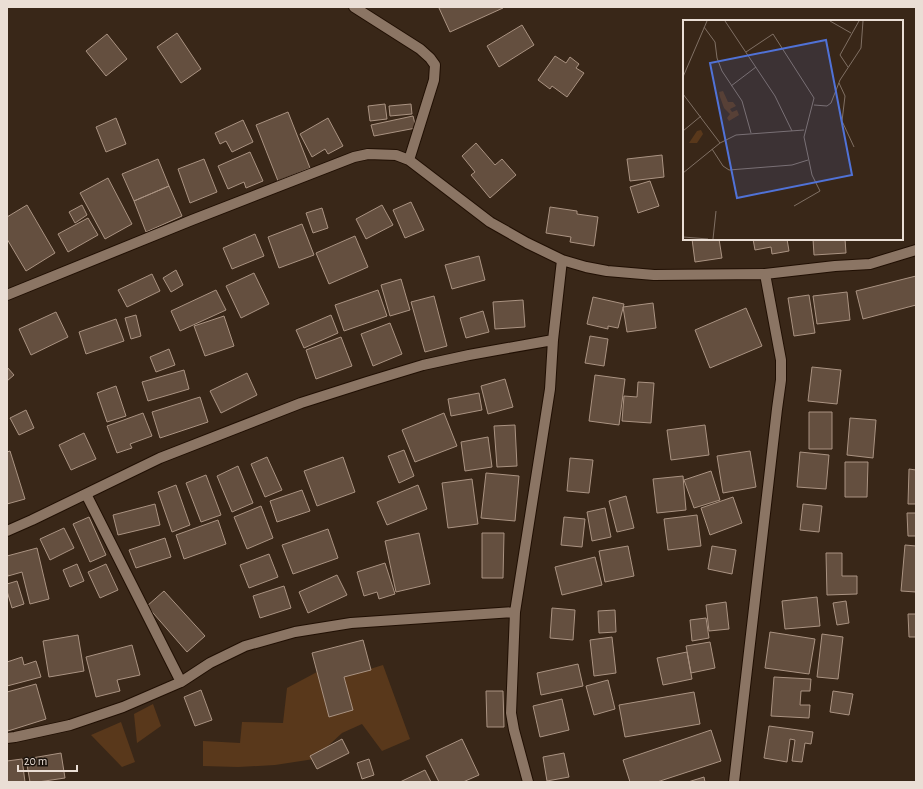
<svg xmlns="http://www.w3.org/2000/svg" width="923" height="789" viewBox="0 0 923 789" font-family="'Alegreya Sans',sans-serif">
<style>
.green{fill:#59381b}
.building{fill:#644f3f;stroke:#aa9382}
.lines{fill:none;stroke-linecap:round;stroke-linejoin:round}
.street-casing{stroke:#200f03;stroke-width:12}
.street{stroke:#8b7564;stroke-width:10}
.inset-road{fill:none;stroke:#807064;stroke-width:1}
.view{fill:#5072d7;fill-opacity:0.15;stroke:#5072d7;stroke-width:2}
.inset-edge{fill:none;stroke:#eaded5;stroke-width:2}
</style>
<rect width="100%" height="100%" fill="#392718"/>
<path class="green" d="M383,665L410,739L382,751L362,724L342,733L314,759L275,765L238,767L203,766V741L240,743L242,722L283,723L287,688L317,672L329,716L352,710L344,677Z
M153,704L161,726L137,743L134,714Z
M121,722L135,762L122,767L91,735Z"/>
<path class="building" d="M440,7H503V8L450,32L439,8Z
M522,25L534,45L499,67L487,46Z
M177,33L201,69L181,83L157,47Z
M107,34L127,59L106,76L86,51Z
M555,56L566,63L570,57L579,64L576,68L584,73L567,97L552,86L550,89L538,80Z
M385,104L387,119L370,121L368,106Z
M411,104L412,114L390,116L389,106Z
M288,112L310,168L278,181L256,125Z
M413,116L416,128L374,136L371,125Z
M116,118L126,144L106,152L96,127Z
M328,118L343,146L328,154L325,149L312,157L300,134Z
M243,120L253,142L232,152L226,141L220,144L215,133Z
M476,143L495,165L502,159L516,175L490,198L471,175L475,172L462,156Z
M250,152L263,181L246,188L244,182L228,189L218,166Z
M662,155L664,177L630,181L627,159Z
M158,159L169,186L134,201L122,174Z
M204,159L217,192L190,203L178,169Z
M108,178L132,224L105,239L80,193Z
M650,181L659,206L638,213L630,187Z
M169,186L182,216L146,232L134,201Z
M411,202L424,230L405,238L393,210Z
M27,205L55,253L26,271L7,239V217Z
M82,205L87,215L75,223L69,212Z
M382,205L393,225L366,239L356,219Z
M550,207L577,211V214L598,217L594,246L570,242L571,237L546,233Z
M322,208L328,228L313,233L306,213Z
M88,218L98,235L68,252L58,234Z
M302,224L314,255L279,268L268,237Z
M255,234L264,256L232,269L223,248Z
M355,236L368,267L329,284L316,253Z
M692,239H719L722,258L695,262Z
M753,239H787L789,251L772,254L771,247L755,250Z
M813,239H845L846,253L814,255Z
M479,256L485,280L452,289L445,265Z
M176,270L183,285L171,292L163,278Z
M254,273L269,304L241,318L226,286Z
M152,274L160,291L127,307L118,290Z
M916,276V305L863,319L856,291Z
M401,279L410,310L390,316L381,285Z
M216,290L226,310L180,331L171,311Z
M378,290L387,316L344,331L335,305Z
M847,292L850,320L817,324L813,296Z
M809,295L815,333L794,336L788,298Z
M434,296L447,346L425,352L411,302Z
M593,297L624,304L618,328L608,326V329L587,324Z
M523,300L525,327L495,329L493,302Z
M653,303L656,328L627,332L623,307Z
M746,308L762,346L710,368L695,330Z
M483,311L489,332L466,338L460,318Z
M56,312L68,337L31,355L19,329Z
M136,315L141,336L131,339L125,318Z
M331,315L338,333L304,348L296,330Z
M224,316L234,346L205,356L194,326Z
M116,319L124,341L86,354L79,332Z
M390,323L402,354L373,366L361,334Z
M590,336L608,339L604,366L585,363Z
M341,337L352,366L316,379L306,350Z
M169,349L175,365L156,372L150,357Z
M7,367L14,375L7,381Z
M812,367L841,370L837,404L808,401Z
M184,370L189,389L148,401L142,382Z
M247,373L257,395L221,413L210,391Z
M595,375L625,379L619,425L589,421Z
M505,379L513,407L488,414L481,386Z
M638,382L654,383L651,423L622,421L624,396L637,397Z
M116,386L126,416L107,422L97,393Z
M479,393L482,410L451,416L448,399Z
M200,397L208,422L160,438L152,412Z
M26,410L34,428L19,435L10,418Z
M809,412H832V449H809Z
M143,413L152,436L130,444L132,448L117,453L107,426Z
M444,413L457,446L415,462L402,430Z
M850,418L876,420L873,458L847,455Z
M515,425L517,466L497,467L494,426Z
M705,425L709,455L671,460L667,430Z
M84,433L96,459L71,470L59,445Z
M488,437L492,467L465,471L461,442Z
M404,450L414,476L399,483L388,456Z
M10,451L25,499L7,504V452Z
M750,451L756,487L723,493L717,456Z
M800,452L829,455L826,489L797,487Z
M267,457L282,490L265,497L251,464Z
M343,457L355,492L317,506L304,471Z
M570,458L593,460L589,493L567,491Z
M845,462H868L867,497H845Z
M238,466L253,503L232,512L217,476Z
M909,469L916,470V504H908Z
M711,471L720,500L694,508L684,480Z
M486,473L519,476L515,521L481,518Z
M206,475L221,515L201,522L186,483Z
M683,476L686,510L657,513L653,479Z
M472,479L478,524L448,528L442,483Z
M176,485L190,525L172,532L158,492Z
M418,485L427,509L387,525L377,502Z
M302,490L310,511L277,522L270,501Z
M626,496L634,528L617,532L609,501Z
M733,497L742,523L710,535L701,508Z
M155,504L160,525L118,535L113,515Z
M803,504L822,506L819,532L800,530Z
M261,506L273,538L247,549L234,517Z
M605,508L611,537L592,541L587,512Z
M907,513H916V536H908Z
M697,515L701,546L668,550L664,519Z
M89,517L106,555L90,562L73,524Z
M564,517L585,519L582,547L561,545Z
M218,520L226,544L184,559L176,535Z
M64,528L74,548L50,560L40,539Z
M328,529L338,558L293,574L282,545Z
M419,533L430,584L396,592L385,541Z
M482,533H504L503,578H482Z
M165,538L171,557L136,568L129,550Z
M905,545L916,546V592L901,591Z
M628,546L634,576L605,582L599,551Z
M712,546L736,550L732,574L708,569Z
M37,548L49,599L30,604L22,572L8,576L7,572V556Z
M826,553H842V576H857V594L827,595Z
M269,554L278,577L249,588L240,565Z
M595,557L602,585L562,595L555,567Z
M385,563L395,594L379,599L377,592L364,596L357,572Z
M77,564L84,581L70,587L63,570Z
M106,564L118,590L100,598L88,572Z
M337,575L347,595L308,613L299,592Z
M17,581L24,604L12,608L7,591V584Z
M284,586L291,608L260,618L253,596Z
M164,591L205,636L187,652L147,606Z
M817,597L820,626L785,629L782,601Z
M846,601L849,623L837,625L833,603Z
M726,602L729,629L709,631L706,605Z
M552,608L575,610L573,640L550,638Z
M615,610L616,632L599,633L598,611Z
M908,614H916V637H909Z
M706,618L709,638L692,641L690,620Z
M770,632L815,639L809,674L765,668Z
M822,634L843,637L838,679L817,677Z
M78,635L84,671L49,677L43,641Z
M612,637L616,673L594,676L590,640Z
M363,640L371,670L344,677L353,710L329,717L312,653Z
M710,642L715,668L691,673L686,646Z
M132,645L140,675L117,680L120,691L96,697L86,657Z
M687,652L692,679L663,685L657,658Z
M22,657L24,665L36,661L41,677L7,686V662Z
M578,664L583,686L541,695L537,673Z
M774,677L811,679L810,691H801L800,705H810L809,718L771,716Z
M608,680L615,709L594,715L586,686Z
M36,684L46,719L8,731L7,727V692Z
M201,690L212,720L195,726L184,697Z
M486,691H503L504,727H487Z
M833,691L853,694L849,715L830,712Z
M694,692L700,724L625,737L619,705Z
M562,699L569,730L540,737L533,706Z
M769,726L813,732L811,744L805,743L802,762L792,761L795,740L790,739L787,762L764,758Z
M711,730L721,761L657,782H630L623,760Z
M342,739L349,753L317,769L310,756Z
M462,739L479,775L463,782H439L426,756Z
M61,753L65,778L38,782H30L26,759Z
M564,753L569,777L547,781L543,757Z
M22,759L25,782H7V761Z
M369,759L374,775L362,779L357,763Z
M425,770L431,782H400Z
M704,777L705,782H688Z"/>
<g class="lines">
<g class="street-casing">
<path id="street" d="M354,7L420,49L430,58L435,65L434,80L409,160
M7,295L192,220L354,157L368,154L396,155L409,160L490,222L527,243L562,260L586,267L607,271L654,275L765,274L835,266L870,264L916,250
M86,494L181,682
M7,531L32,520L160,458L301,403L367,382L423,365L469,355L553,340
M7,738L15,737L70,725L123,707L181,682L210,663L245,646L295,632L351,623L515,612
M528,782L514,730L511,713L515,612L550,389L553,340L562,260
M734,782L777,409L781,380V360L765,274"/>
</g>
<use href="#street" class="street"/>
</g>
<g transform="translate(683 20)">
<rect width="220" height="220" fill="#392718"/>
<path d="M40,71L45,82H50L53,86L47,89L49,92L54,90L56,95L46,101L44,98L47,94L41,88L37,77L36,72ZM18,110L20,114L14,123H6L14,111Z" fill="#59381b"/>
<path class="inset-road" d="M42,1L92,76L109,111M147,1L168,13M21,7L32,22L34,38L39,51L59,81L68,113M63,32L90,14L131,78L121,117L129,155L137,171L111,186M165,47L157,35L176,1M0,57L24,1M156,63L162,76L159,101L171,127M48,66L73,47M0,74L37,123L53,115L121,110M131,85L144,86L148,83L157,60L178,28L180,1M0,111L18,96M29,129L40,146L46,150L109,145L125,140M0,153L37,123M0,217L25,219M30,219L33,191"/>
<path class="view" d="M143,20L169,155L54,178L27,43Z"/>
<rect width="220" height="220" class="inset-edge"/>
</g>
<rect width="923" height="789" fill="none" stroke="#eaded5" stroke-width="16"/>
<path d="M18 765v6h59v-6" fill="none" stroke="#eaded5" stroke-width="2"/>
<text x="24" y="765" font-size="12" fill="#eaded5" stroke="#1a120b" stroke-width="3" paint-order="stroke">20 m</text>
</svg>
